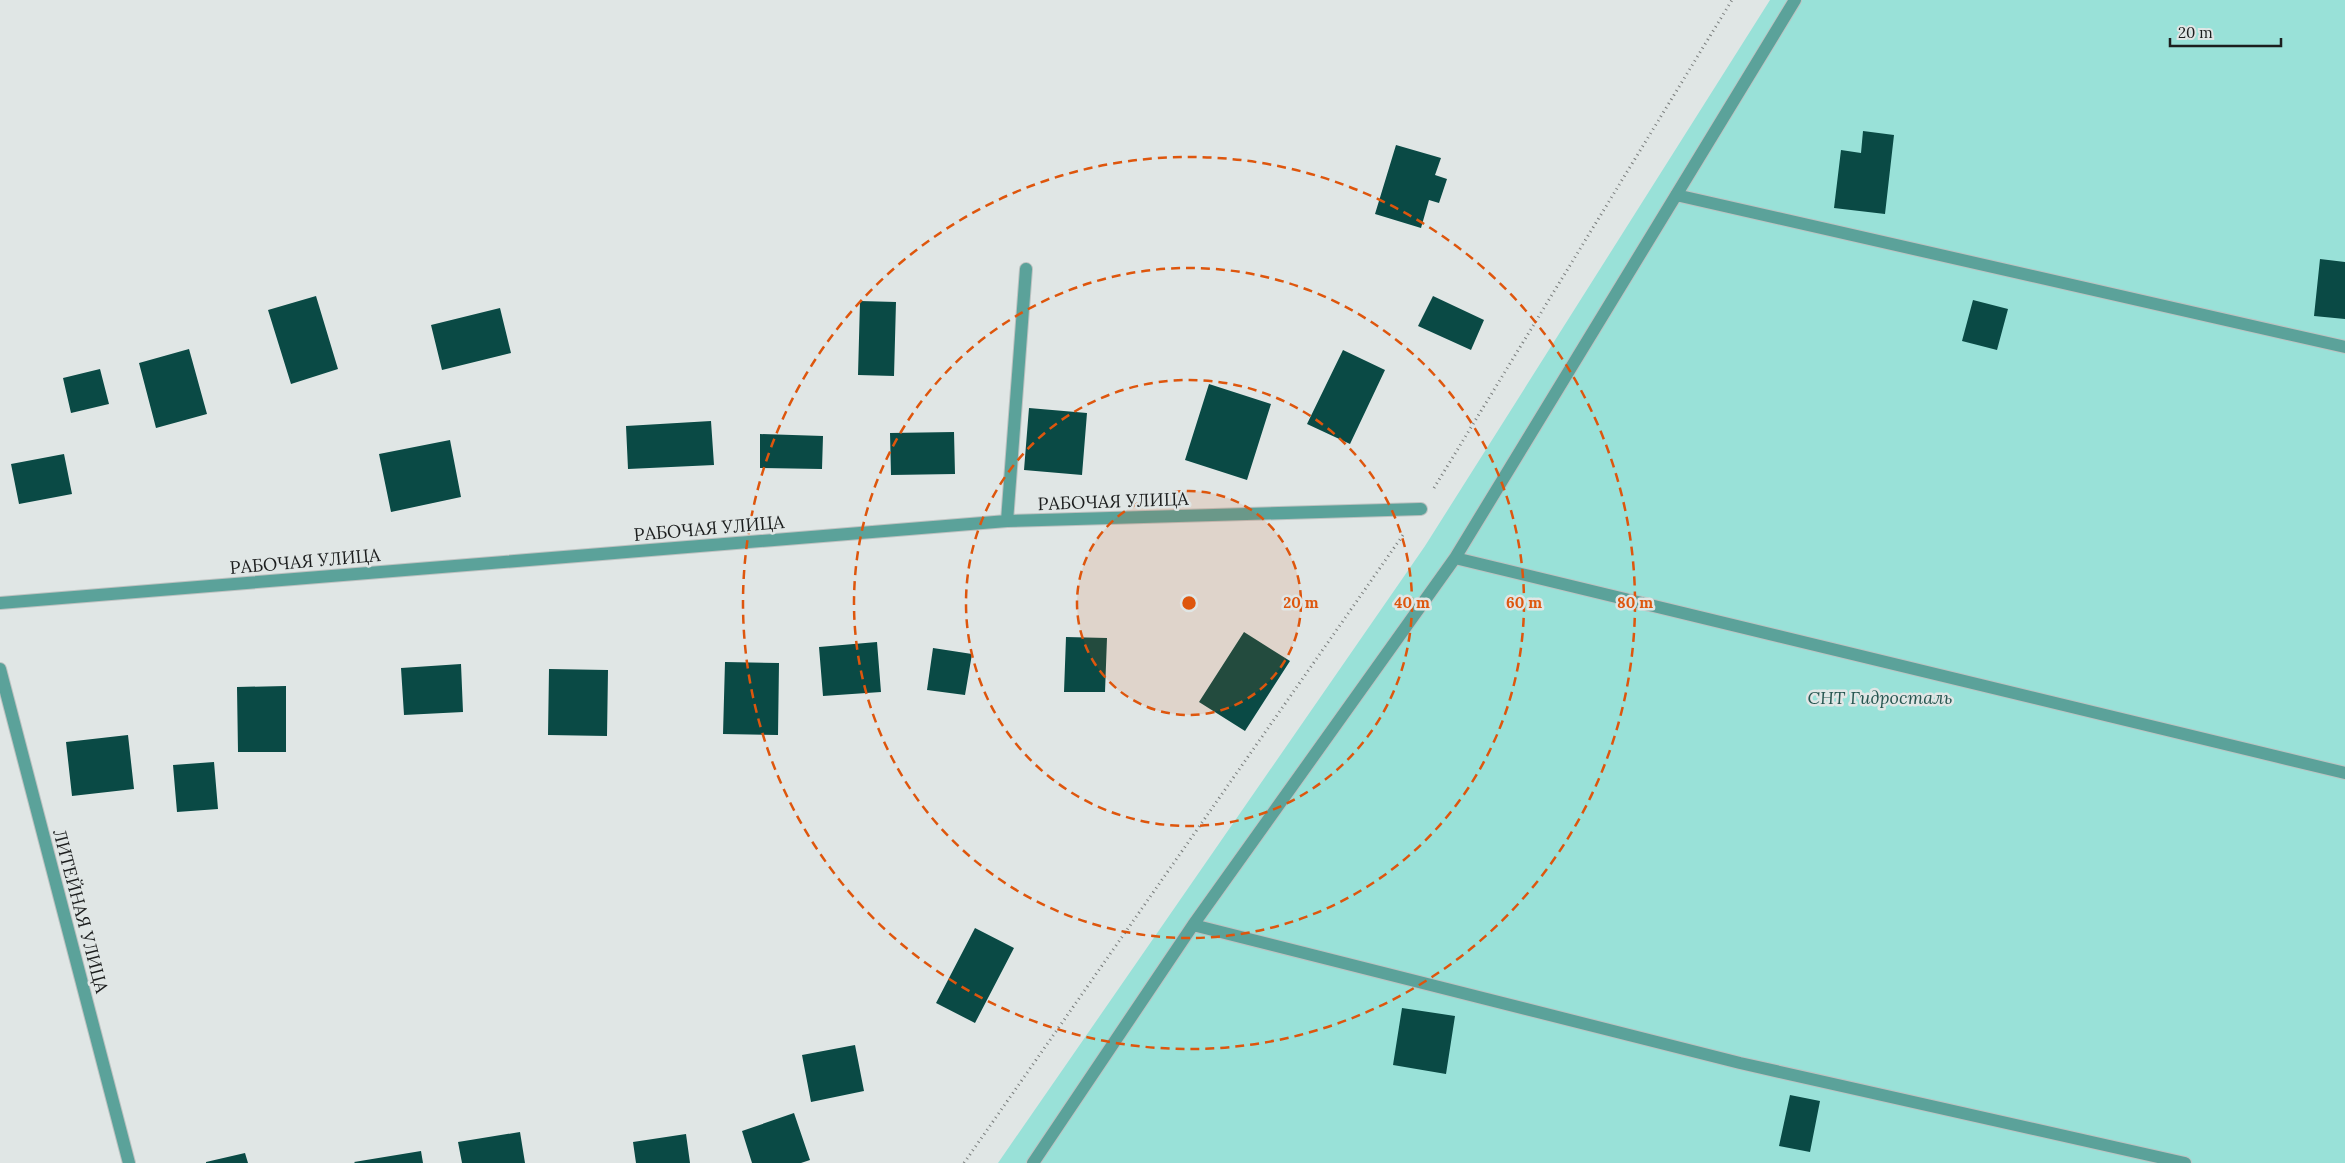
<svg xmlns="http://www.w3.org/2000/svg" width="2345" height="1163" viewBox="0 0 2345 1163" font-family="Lora,serif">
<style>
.green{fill:#99e1d8}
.building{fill:#0a4a45}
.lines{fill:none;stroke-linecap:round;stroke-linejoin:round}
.minor-casing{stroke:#bdc2c1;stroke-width:14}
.path{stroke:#797d7c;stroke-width:3;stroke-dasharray:1 4;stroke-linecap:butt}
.minor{stroke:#5ba29a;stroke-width:12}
.ring{fill:none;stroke:#de560d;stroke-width:2.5;stroke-dasharray:9 6}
.labels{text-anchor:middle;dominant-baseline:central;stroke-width:5;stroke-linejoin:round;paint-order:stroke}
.street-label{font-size:18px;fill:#1c1e1e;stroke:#e0e6e5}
.park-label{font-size:18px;font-style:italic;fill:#265550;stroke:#e0e6e5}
.centre{fill:#de560d;stroke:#e0e6e5;stroke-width:2.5}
.ring-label{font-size:15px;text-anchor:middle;font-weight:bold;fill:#de560d;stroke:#e0e6e5;stroke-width:5;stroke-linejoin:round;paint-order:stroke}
</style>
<rect width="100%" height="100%" fill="#e0e6e5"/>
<path class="green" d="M1770,0H2345V1163H998L1425,546Z"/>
<path class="building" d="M1863,131L1894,135L1885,214L1834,208L1841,150L1861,153Z
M1396,145L1441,158L1435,175L1447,179L1439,203L1429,200L1421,228L1375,214Z
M2320,259L2345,262V319L2314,316Z
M316,296L338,369L291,384L268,310Z
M1433,296L1484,320L1471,350L1418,326Z
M1973,300L2008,309L1997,350L1962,341Z
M860,301L896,302L894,376L858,375Z
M500,308L511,353L442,370L431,325Z
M189,349L207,414L156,428L139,363Z
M1343,350L1385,370L1350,444L1307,424Z
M100,369L109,404L71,413L63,378Z
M1209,384L1271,404L1247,480L1185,460Z
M1029,408L1087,413L1082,475L1024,470Z
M711,421L714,465L628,469L626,426Z
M954,432L955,474L891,475L890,433Z
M760,434L823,436L822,469L760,468Z
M450,440L461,497L391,512L379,454Z
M64,454L72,494L19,504L11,464Z
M1244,632L1290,661L1245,731L1199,702Z
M1066,637L1107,638L1105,692H1064Z
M877,642L881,692L823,696L819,647Z
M933,648L972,654L965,695L927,690Z
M725,662L779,663L778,735L723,734Z
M461,664L463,712L404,715L401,668Z
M549,669L608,670L607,736L548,735Z
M286,686V752H238L237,687Z
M128,735L134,789L72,796L66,742Z
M214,762L218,809L177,812L173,765Z
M975,928L1014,948L975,1023L936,1003Z
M1402,1008L1455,1016L1446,1074L1393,1065Z
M855,1045L864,1091L811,1102L802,1055Z
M1790,1095L1820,1101L1810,1152L1779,1146Z
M794,1113L810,1160L801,1163H752L742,1131Z
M520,1132L525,1163H462L458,1142Z
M686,1134L690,1163H636L633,1142Z
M421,1151L423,1163H355L354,1162Z
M245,1153L248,1163H206V1162Z"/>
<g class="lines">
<g class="minor-casing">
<path id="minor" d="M1676,195L2345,347
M1007,521L1026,269
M1455,558L1795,0
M0,603L1007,521L1421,509
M0,669L129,1163
M1193,925L1455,558L2345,773
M1033,1163L1193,925L1740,1063L2185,1163"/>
</g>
<path class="path" d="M1434,488L1732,0
M964,1163L1403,535"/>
<use href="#minor" class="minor"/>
</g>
<circle cx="1189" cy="603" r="112" fill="#de560d" fill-opacity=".12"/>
<g class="ring">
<circle cx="1189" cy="603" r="112"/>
<circle cx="1189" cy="603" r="223"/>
<circle cx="1189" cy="603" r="335"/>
<circle cx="1189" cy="603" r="446"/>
</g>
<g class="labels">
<g class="street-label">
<text transform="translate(1113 501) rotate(-2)">РАБОЧАЯ УЛИЦА</text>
<text transform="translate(709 528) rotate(-5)">РАБОЧАЯ УЛИЦА</text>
<text transform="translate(305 561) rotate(-5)">РАБОЧАЯ УЛИЦА</text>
<text transform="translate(81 911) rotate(75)">ЛИТЕЙНАЯ УЛИЦА</text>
</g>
<g class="park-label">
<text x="1880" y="697">СНТ Гидросталь</text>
</g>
</g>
<circle cx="1189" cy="603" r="8" class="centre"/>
<g class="ring-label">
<text x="1301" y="608">20 m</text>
<text x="1412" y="608">40 m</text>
<text x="1524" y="608">60 m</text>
<text x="1635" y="608">80 m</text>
</g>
<path d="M2170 38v8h111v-8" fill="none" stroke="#1c1e1e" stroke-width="2.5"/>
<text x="2178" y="38" font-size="15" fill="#1c1e1e" stroke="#e0e6e5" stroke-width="4" paint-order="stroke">20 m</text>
</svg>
